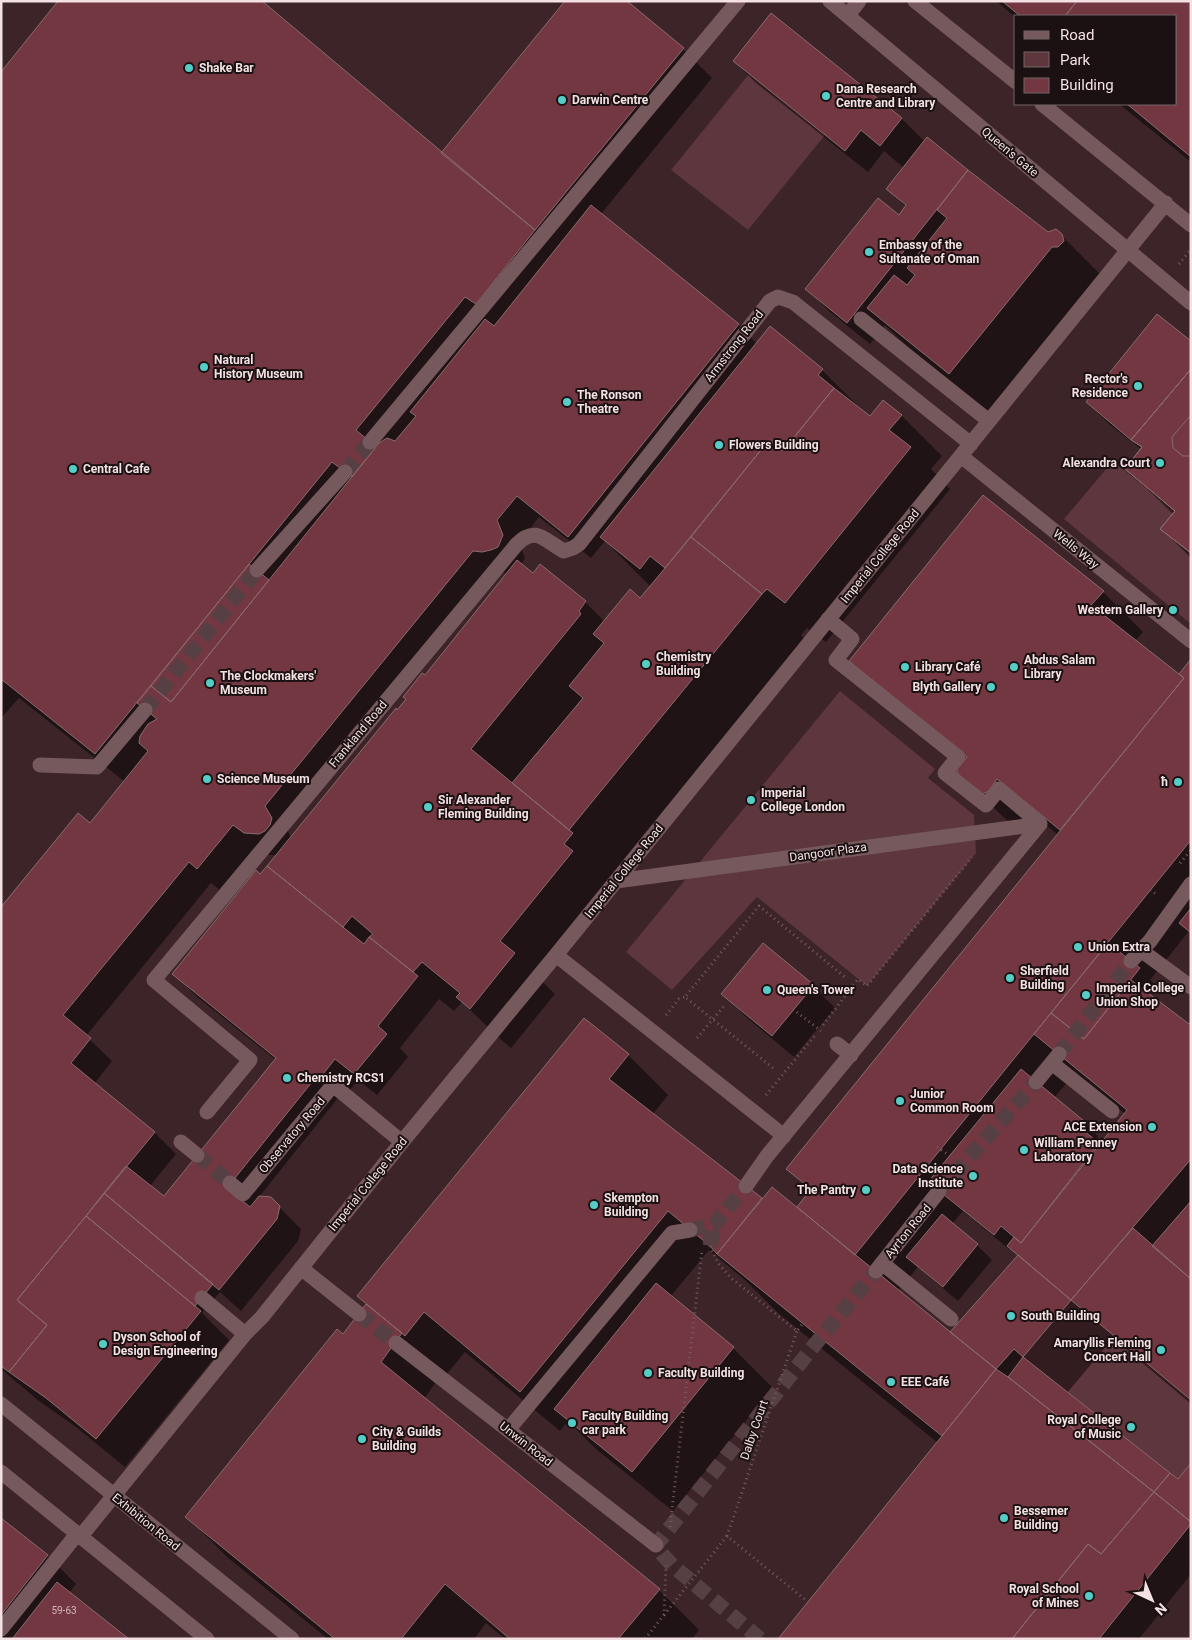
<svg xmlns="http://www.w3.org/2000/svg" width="1192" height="1640" viewBox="0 0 1192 1640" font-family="Roboto,sans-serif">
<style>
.green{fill:#5e363d}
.shadow{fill:#0007;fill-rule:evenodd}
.building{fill:#733742;stroke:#896b6f}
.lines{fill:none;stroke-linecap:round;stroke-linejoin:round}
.minor-tunnel{stroke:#574044;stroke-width:15;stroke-dasharray:15 8;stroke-linecap:butt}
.path{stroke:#735d60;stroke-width:3;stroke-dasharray:1 4;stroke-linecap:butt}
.minor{stroke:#76595d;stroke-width:15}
.poi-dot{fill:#55cdc6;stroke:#1c1112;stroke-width:2}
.labels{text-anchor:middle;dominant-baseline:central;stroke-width:4;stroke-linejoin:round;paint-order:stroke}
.number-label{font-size:10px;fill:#d3b6bb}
.poi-label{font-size:12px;font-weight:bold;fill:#f3e1e3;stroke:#1c1112;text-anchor:start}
.street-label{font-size:12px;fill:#f3e1e3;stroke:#1c1112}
</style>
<rect width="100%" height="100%" fill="#3c2428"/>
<path class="green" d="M749,74L825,135L748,230L671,170Z
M1113,461L1175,511L1160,529L1191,553V624L1064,519Z
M840,691L935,769L928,778L974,815L976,853L867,986L757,897L672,990L626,952Z
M1071,1300L1191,1400V1463L1178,1479L1023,1357Z"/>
<path class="shadow" d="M996,1H1191V162L1119,104H1176V16H1016V18Z
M771,15L902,119L925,142L927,139L1048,233L1061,235L1102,276L990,414L909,348L885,325L870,344L829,311L807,289L899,216L906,207L887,189L904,168L884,151L868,172L756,83L734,61Z
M683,49L712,78L601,214L738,324L757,344L770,328L822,370L870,418L884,402L902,416L942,456L931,469L950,489L826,642L807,628L801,635L813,647L541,980L555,994L511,1048L498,1037L462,1002L454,1011L439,999L400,1048L408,1057L377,1095L358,1080L342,1100L338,1098L259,1197L270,1198L301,1229L298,1241L241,1311L220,1292L202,1313L229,1340L125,1467L76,1427L39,1401L1,1369V909L90,825L125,782L19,698L1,718V74L441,154ZM539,517L591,558L605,541L651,587L640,599L605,622L585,602L540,566L533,575L521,565L525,558L519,543ZM495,572L508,573L398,711L291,838L287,829ZM256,846L267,855H277L174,974L196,996L276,1060L164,1198L150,1186L176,1154L154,1132L94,1084L112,1061L86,1036L211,883L220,890Z
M1191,343V558L1162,529L1174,515L1127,469L1142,450L1109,424L1087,402Z
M1103,592L1143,632L1135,641L1179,676L1191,661V933L1189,931L1150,980L1154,984L1147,994L1189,1026L1191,1024V1404L1113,1338L1067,1393L1178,1480L1191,1465V1574L1139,1639H780L938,1443L779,1314L746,1281L709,1250L670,1297L733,1348L773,1388L673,1511L596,1449L568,1421L560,1431L465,1352L446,1375L443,1372L424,1399L659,1590L699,1630L692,1639H505L486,1623L474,1639H328L227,1557L187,1516L344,1336L367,1305L359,1296L628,1055L668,1095L653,1114L762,1200L801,1212L811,1191L788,1169L1058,835L1038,818L1023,833L1001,815L960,774L965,761L891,701ZM1075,1073L1125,1114L1100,1146L1094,1141L1098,1136L1083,1122L1054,1098ZM963,1211L1009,1249L1011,1247L1019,1256L951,1333L898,1291L918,1267L958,1301L992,1260L977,1245L952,1224Z
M813,986L835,1008L794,1057L745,1016L723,994Z
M1,1519L47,1555L76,1584L69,1593L127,1639H1Z"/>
<path class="building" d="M58,1H262L535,230L476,304L465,297L356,430L376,447L352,477L332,462L95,754L1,679V72Z
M565,1H627L684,48L535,230L441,153Z
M1002,1H1077L1065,16H1020Z
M1077,1H1191V157L1127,104H1176V16H1065Z
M771,13L902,118L880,146L861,130L845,151L733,61Z
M927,137L968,170L847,323L805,289L878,198L899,215L906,205L886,189Z
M968,170L1048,232L1056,229L1062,234L1064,241L1058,247H1052L949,374L867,308L894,275L907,285L915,275L907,268L947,218L937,210Z
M591,205L739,324L568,537L517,496L497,520L503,535L498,547L491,550L482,552L473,551L265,806L272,818L270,825L265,831L259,834L244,833L233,825L197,869L189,862L63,1015L91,1038L71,1063L155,1132L17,1300L47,1325L9,1372L1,1366V907L78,813L90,823L148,751L139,743L140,736L148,724L157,719L137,703L151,686L171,702L379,443L387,438L395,441L416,416L410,412L485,319L494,326Z
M1157,314L1191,341V369L1131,440L1086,402Z
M770,326L823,369L818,375L834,388L783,451L769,440L665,568L650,556L640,569L600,537Z
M1191,369V415L1172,437L1173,448L1183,456H1191V553L1160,529L1175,511L1125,469L1142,447L1131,440Z
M1191,369V553L1160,529L1175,511L1125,469L1142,447L1131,440Z
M834,388L870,416L883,400L902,415L889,430L911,447L785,603L767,589L762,594L691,537L769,440L783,451Z
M983,495L1104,591L1091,605L1184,678L1060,830L997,779L989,791L982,794L959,775L957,772V769L967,757L849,661Z
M691,537L762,594L569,830L512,783L583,698L569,686L604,643L593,634L630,589L640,598Z
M517,560L533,573L540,564L586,601L579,611L581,614L471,749L573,833L564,844L573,851L500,941L515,953L470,1009L456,997L460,993L422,962L413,972L369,937L373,934L352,916L343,927L267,866L396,708L397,710L406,699L403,697L422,673L425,675Z
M249,564L269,580L171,702L151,686Z
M1191,659V840L855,1255L797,1207L811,1189L786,1169L1184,678L1179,674Z
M267,866L364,944L369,937L418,976L378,1026L387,1034L354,1074L335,1059L319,1079L316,1077L227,1188L250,1207L259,1196L271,1197L280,1206L277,1219L219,1290L104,1193L126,1166L164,1196L276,1058L172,974L256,870L260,874Z
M1191,908V933L1179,923Z
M763,943L814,985L772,1036L721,994Z
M1108,943L1140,968L1084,1039L1051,1013Z
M1131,980L1189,1024L1191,1022V1159L1071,1300L1007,1246L1014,1237L1021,1243L1127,1110L1034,1034L1051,1013L1084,1039Z
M584,1018L629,1054L609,1079L762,1198L717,1254L710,1246L668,1211L520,1392L424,1312L405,1336L357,1296Z
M1021,1069L1084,1121L1079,1127L1099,1143L1021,1243L1001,1226L994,1235L928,1182Z
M772,1187L996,1369L942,1436L717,1254Z
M104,1193L213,1284L195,1306L86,1216Z
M1191,1201V1279L1152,1246Z
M942,1214L978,1244L943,1287L906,1257Z
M86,1216L201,1311L96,1439L46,1398L9,1372L47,1325L17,1300Z
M1133,1228L1191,1279V1400L1071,1300Z
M1018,1255L1071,1300L1023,1357L1014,1349L996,1369L950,1332Z
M656,1283L734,1347L632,1472L554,1409Z
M366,1304L402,1333L381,1362L660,1589L619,1638L620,1639H510L445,1584L401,1639H335L185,1517L337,1329L343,1334Z
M1023,1357L1170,1473L1154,1492L1008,1377Z
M996,1369L1008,1377L1154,1492L1101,1554L1088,1544L1012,1639H778Z
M1191,1463V1522L1154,1492L1170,1473L1178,1479Z
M1154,1492L1191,1522V1524L1099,1639H1012L1088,1544L1101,1554Z
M1,1518L48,1555L1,1615Z
M57,1582L129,1639H12Z"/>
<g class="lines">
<path class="minor-tunnel" d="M345,472L370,442
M145,710L257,570
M1059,1054L1131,961
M197,1155L230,1183
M939,1191L1036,1082
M690,1230L714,1225L746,1186
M710,1246L714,1225
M359,1314L396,1343
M760,1639L673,1566L662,1554L656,1545L812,1348L876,1271"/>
<path class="path" d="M1179,264L1191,249
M1180,863L1191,850
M1150,890L1156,894
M793,1009L821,1031
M666,1015L679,999L685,997
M823,1025L858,979L867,986L972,857
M697,1038L724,1006
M773,1068L685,997L759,906L846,978
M766,1095L816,1034
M937,1147L950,1156
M710,1246L718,1263L731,1278L797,1331L803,1323
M670,1527L702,1250
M727,1536L797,1331
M664,1615L727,1536L808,1602
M645,1639L664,1615L666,1565"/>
<path class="minor" d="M830,1L1191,303
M915,1L1016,82
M848,15L859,1
M1042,104L1191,225
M861,319L989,421
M370,442L738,1
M961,456L1191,641
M257,570L345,472
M828,619L852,639L836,660L958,757L945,773L986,805L999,789L1040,824
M40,765L97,767L145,710
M616,881L1040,824
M1142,951L1191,987
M556,955L784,1136
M1131,961L1150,941L1191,884
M837,1044L851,1055
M1053,1064L1112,1111
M1036,1082L1059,1054
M207,1112L250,1060L154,980L517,544C536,525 545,541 564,551L573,548L579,544L770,301L778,297L793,302L971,444
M181,1142L197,1155
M230,1183L243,1194L333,1085L402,1142
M746,1186L767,1156L1040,824
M882,1263L951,1319
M301,1268L359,1314
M876,1271L939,1191
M202,1298L245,1334
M396,1343L656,1545
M1,1404L292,1639
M508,1430L672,1233L690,1230
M1,1472L207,1639
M81,1536L245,1334L262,1317L402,1142L556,955L1166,203
M1,1629L77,1534"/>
</g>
<g class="poi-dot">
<circle cx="189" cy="68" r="5"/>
<circle cx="826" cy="96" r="5"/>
<circle cx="562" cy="100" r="5"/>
<circle cx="869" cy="252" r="5"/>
<circle cx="204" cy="367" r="5"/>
<circle cx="1138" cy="386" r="5"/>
<circle cx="567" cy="402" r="5"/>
<circle cx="719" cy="445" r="5"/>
<circle cx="1160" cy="463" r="5"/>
<circle cx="73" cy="469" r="5"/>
<circle cx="1173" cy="610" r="5"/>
<circle cx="646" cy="664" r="5"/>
<circle cx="905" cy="667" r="5"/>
<circle cx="1014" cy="667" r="5"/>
<circle cx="210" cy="683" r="5"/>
<circle cx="991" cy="687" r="5"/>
<circle cx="207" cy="779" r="5"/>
<circle cx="1178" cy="782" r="5"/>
<circle cx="751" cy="800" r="5"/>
<circle cx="428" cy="807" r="5"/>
<circle cx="1078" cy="947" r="5"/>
<circle cx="1010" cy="978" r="5"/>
<circle cx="767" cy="990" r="5"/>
<circle cx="1086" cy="995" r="5"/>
<circle cx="287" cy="1078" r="5"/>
<circle cx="900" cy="1101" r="5"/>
<circle cx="1152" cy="1127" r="5"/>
<circle cx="1024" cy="1150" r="5"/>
<circle cx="973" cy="1176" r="5"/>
<circle cx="866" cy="1190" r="5"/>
<circle cx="594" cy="1205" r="5"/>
<circle cx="1011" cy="1316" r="5"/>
<circle cx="103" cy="1344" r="5"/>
<circle cx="1161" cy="1350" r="5"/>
<circle cx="648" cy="1373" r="5"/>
<circle cx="891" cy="1382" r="5"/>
<circle cx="572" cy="1423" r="5"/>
<circle cx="1131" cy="1427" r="5"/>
<circle cx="362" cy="1439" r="5"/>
<circle cx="1004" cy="1518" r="5"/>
<circle cx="1089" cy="1596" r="5"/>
</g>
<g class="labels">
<g class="number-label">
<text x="64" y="1610">59-63</text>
</g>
<g class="poi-label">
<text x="199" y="68">Shake Bar</text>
<text x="836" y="89">Dana Research<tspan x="836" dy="14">Centre and Library</tspan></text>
<text x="572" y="100">Darwin Centre</text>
<text x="879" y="245">Embassy of the<tspan x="879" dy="14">Sultanate of Oman</tspan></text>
<text x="214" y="360">Natural<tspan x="214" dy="14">History Museum</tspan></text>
<text x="1128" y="379" text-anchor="end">Rector's<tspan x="1128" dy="14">Residence</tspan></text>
<text x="577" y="395">The Ronson<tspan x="577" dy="14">Theatre</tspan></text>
<text x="729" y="445">Flowers Building</text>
<text x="1150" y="463" text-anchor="end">Alexandra Court</text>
<text x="83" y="469">Central Cafe</text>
<text x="1163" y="610" text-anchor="end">Western Gallery</text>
<text x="656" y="657">Chemistry<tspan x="656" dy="14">Building</tspan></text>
<text x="1024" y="660">Abdus Salam<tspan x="1024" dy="14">Library</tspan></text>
<text x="915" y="667">Library Café</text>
<text x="220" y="676">The Clockmakers'<tspan x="220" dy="14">Museum</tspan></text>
<text x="981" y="687" text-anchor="end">Blyth Gallery</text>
<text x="217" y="779">Science Museum</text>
<text x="1168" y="782" text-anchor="end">ħ</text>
<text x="761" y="793">Imperial<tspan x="761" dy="14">College London</tspan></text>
<text x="438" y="800">Sir Alexander<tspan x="438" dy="14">Fleming Building</tspan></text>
<text x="1088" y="947">Union Extra</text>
<text x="1020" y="971">Sherfield<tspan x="1020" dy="14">Building</tspan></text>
<text x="1096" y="988">Imperial College<tspan x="1096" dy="14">Union Shop</tspan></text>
<text x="777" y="990">Queen's Tower</text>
<text x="297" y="1078">Chemistry RCS1</text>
<text x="910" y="1094">Junior<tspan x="910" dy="14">Common Room</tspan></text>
<text x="1142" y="1127" text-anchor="end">ACE Extension</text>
<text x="1034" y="1143">William Penney<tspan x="1034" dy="14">Laboratory</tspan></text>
<text x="963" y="1169" text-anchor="end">Data Science<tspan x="963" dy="14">Institute</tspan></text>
<text x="856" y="1190" text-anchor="end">The Pantry</text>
<text x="604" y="1198">Skempton<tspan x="604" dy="14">Building</tspan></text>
<text x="1021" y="1316">South Building</text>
<text x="113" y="1337">Dyson School of<tspan x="113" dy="14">Design Engineering</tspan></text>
<text x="1151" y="1343" text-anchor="end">Amaryllis Fleming<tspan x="1151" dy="14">Concert Hall</tspan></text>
<text x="658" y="1373">Faculty Building</text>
<text x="901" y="1382">EEE Café</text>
<text x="582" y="1416">Faculty Building<tspan x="582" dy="14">car park</tspan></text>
<text x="1121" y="1420" text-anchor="end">Royal College<tspan x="1121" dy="14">of Music</tspan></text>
<text x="372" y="1432">City &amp; Guilds<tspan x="372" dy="14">Building</tspan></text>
<text x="1014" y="1511">Bessemer<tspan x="1014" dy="14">Building</tspan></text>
<text x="1079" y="1589" text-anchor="end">Royal School<tspan x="1079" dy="14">of Mines</tspan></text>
</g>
<g class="street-label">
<text transform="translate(1010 152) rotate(40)">Queen's Gate</text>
<text transform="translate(734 346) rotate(-52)">Armstrong Road</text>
<text transform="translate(1076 549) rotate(39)">Wells Way</text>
<text transform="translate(880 556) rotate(-51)">Imperial College Road</text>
<text transform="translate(358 734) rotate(-50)">Frankland Road</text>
<text transform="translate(828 852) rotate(-8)">Dangoor Plaza</text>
<text transform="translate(624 871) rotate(-51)">Imperial College Road</text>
<text transform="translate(292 1135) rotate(-50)">Observatory Road</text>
<text transform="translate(368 1184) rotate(-51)">Imperial College Road</text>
<text transform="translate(908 1231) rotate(-51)">Ayrton Road</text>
<text transform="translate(754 1430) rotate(-71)">Dalby Court</text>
<text transform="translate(526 1444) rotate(38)">Unwin Road</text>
<text transform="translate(146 1522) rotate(39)">Exhibition Road</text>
</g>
</g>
<rect width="1192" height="1640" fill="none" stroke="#f3e1e3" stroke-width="5"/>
<rect x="1014" y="15" width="162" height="90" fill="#1c1112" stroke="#726466"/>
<rect x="1024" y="31" width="25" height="8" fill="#76595d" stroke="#726466"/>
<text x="1060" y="40" font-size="15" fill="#f3e1e3">Road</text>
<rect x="1024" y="52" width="25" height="15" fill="#5e363d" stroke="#726466"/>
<text x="1060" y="65" font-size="15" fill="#f3e1e3">Park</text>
<rect x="1024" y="78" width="25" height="15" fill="#733742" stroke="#726466"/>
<text x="1060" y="90" font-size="15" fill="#f3e1e3">Building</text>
<g transform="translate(1152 1600) rotate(136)" stroke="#1c1112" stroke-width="4" paint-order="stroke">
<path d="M0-4L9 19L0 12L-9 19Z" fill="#f3e1e3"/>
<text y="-8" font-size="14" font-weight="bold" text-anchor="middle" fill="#f3e1e3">N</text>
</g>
</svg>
